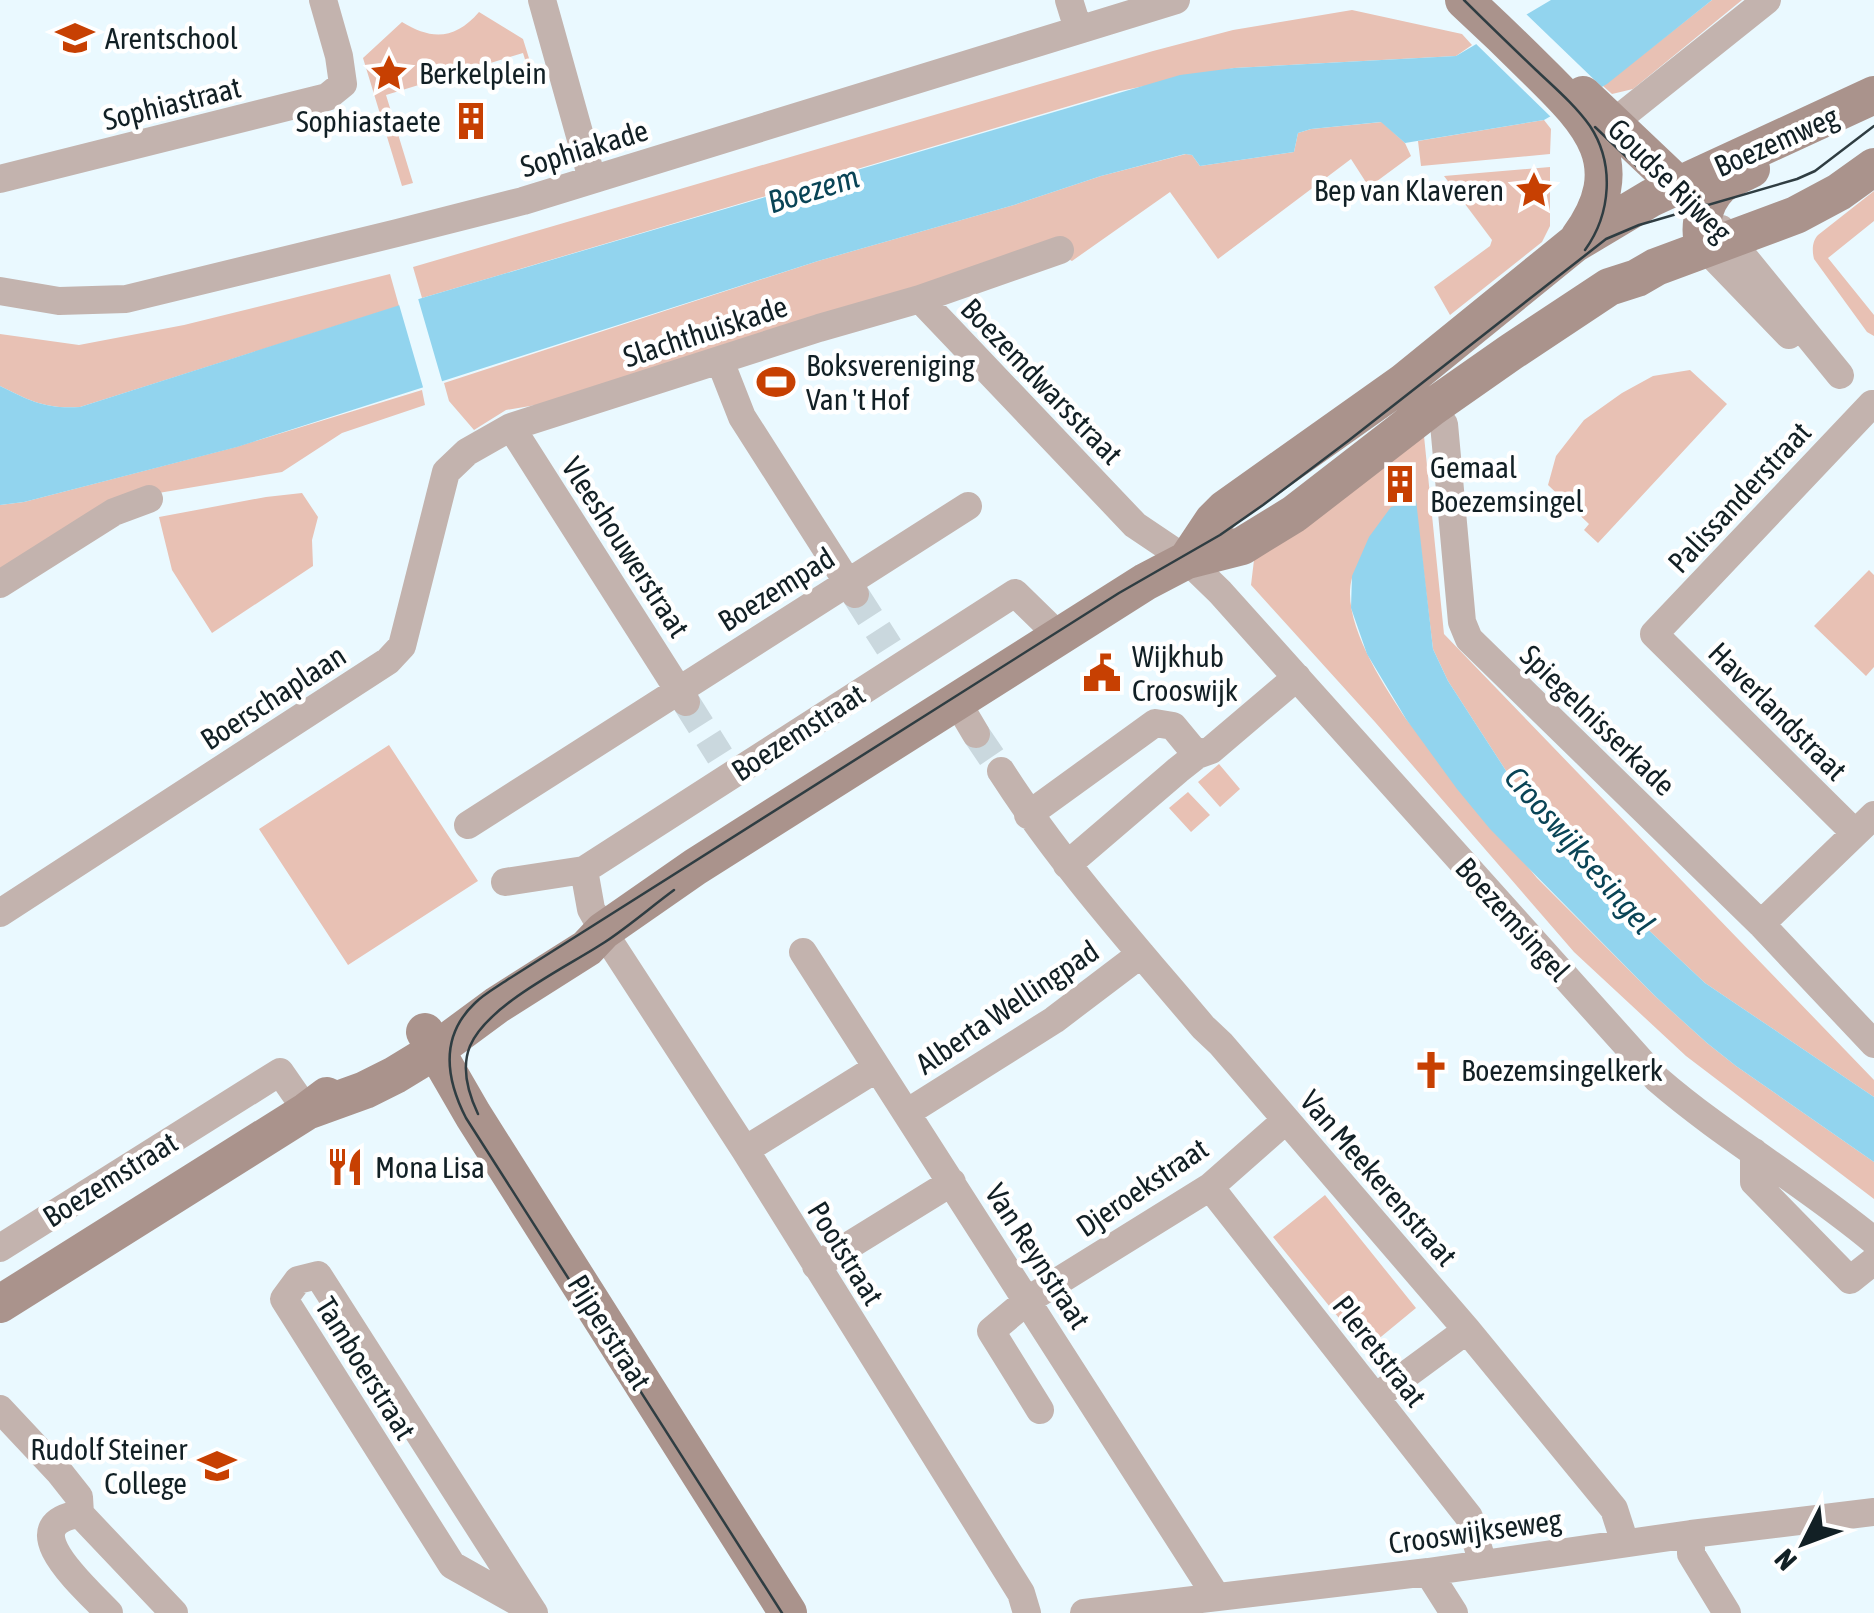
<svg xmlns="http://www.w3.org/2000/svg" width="1874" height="1613" viewBox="0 0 1874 1613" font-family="'Asap Condensed',sans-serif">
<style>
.green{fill:#e8c1b4}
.water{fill:#92d4ee}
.pier{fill:#eaf9ff}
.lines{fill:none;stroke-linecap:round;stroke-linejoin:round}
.street-tunnel{stroke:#cad8de;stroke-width:28;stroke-dasharray:28 14;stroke-linecap:butt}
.street{stroke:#c3b3ae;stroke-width:28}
.secondary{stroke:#aa938c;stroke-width:38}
.tram{stroke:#2f3d42;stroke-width:2.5}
.labels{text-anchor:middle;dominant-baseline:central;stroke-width:9;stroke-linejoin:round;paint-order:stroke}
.poi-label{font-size:30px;fill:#122025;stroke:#fff;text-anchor:start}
.street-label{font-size:30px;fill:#122025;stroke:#fff}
.water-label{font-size:32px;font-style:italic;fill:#094456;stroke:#fff}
</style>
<rect width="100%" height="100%" fill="#eaf9ff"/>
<path class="green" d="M1712,0H1742L1633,89L1612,94L1603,86Z
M1352,10L1462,34L1472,45L1456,56L1234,68L1120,91L422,298L413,267L1153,51L1233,30Z
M479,12L523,39L532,68L528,69L523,53L386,95L413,183L402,186L363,58L402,22C431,40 455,40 479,12Z
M1544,120L1551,129L1550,154L1421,166L1418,141Z
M1382,122L1405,143L1411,156L1369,187L1351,159L1218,259L1170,192L1072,261L1049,249L536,405L506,410L474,430L449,401L444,383L818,261L1014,205L1101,176L1186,154L1192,155L1200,166L1294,152L1298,133L1311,129Z
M1550,167V226L1542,242L1450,315L1434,287L1490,246L1492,240L1444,176Z
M1874,191V221L1828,258L1874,315V336L1867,332L1814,259C1812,251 1812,241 1818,235Z
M390,274L399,306L80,407C44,409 31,401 0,386V334L79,345L184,325Z
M1690,370L1727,404L1598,543L1584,530L1589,524L1548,485L1556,456L1584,420L1622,393L1653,376Z
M422,390L425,405L342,433L282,472L123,499L0,572V505L24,502L236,447Z
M1424,436L1444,634L1874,1080V1097L1705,983L1608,892L1512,780L1448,681L1433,649L1415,500C1404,513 1355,567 1352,578C1340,620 1384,686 1406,719L1537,878L1655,996L1707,1043L1736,1066L1874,1162V1199L1686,1056L1574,952L1375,722L1251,585L1254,560Z
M302,493L318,517L312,540L313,566L212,633L172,570L159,517L266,497Z
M1869,570L1874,575V667L1866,676L1814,626Z
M389,745L478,881L348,965L259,829Z
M1219,764L1240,789L1220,807L1198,782Z
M1188,792L1210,815L1191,832L1169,808Z
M1325,1195L1416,1308L1365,1350L1273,1237Z"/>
<path class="water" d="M1551,0H1712L1607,84L1544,120L1405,143L1381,122L1311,129L1298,133L1294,152L1200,166L1192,155L1185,154L1101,176L1014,205L818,261L237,447L24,502L0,505V386C31,401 44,409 80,407L422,298L1180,75L1234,68L1456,56Z
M1416,500L1433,649L1448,681L1512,780L1608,892L1705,983L1874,1097V1162L1736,1066L1707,1043L1655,996L1490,829L1457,789L1406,719L1367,654L1351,608L1352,576L1369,537L1391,507Z"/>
<path class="pier" d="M1524,12L1605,90L1553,119L1472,40Z
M417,295L444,388L425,394L398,301Z"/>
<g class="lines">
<path class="street-tunnel" d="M855,594L889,647
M686,702L720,756
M976,734L1001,771"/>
<path class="street" d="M542,0L592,179
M1069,0L1078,29
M1613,123L1767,0
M0,179L327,97L343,84L339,56L323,0
M1721,229L1840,375
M1705,248L1789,335
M0,291L59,301L126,299L397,233L523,201L1176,0
M920,299L1135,525L1187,560L1220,592L1657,1079C1725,1138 1805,1183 1874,1241
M720,361L742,417L855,594
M1418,395L1444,424L1462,622L1469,639L1761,924L1874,1044
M511,427L686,702
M0,584L114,512L149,499
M957,702L976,734
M1001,771C1060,863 1133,944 1203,1027L1221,1044L1467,1330L1614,1509L1625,1543
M1028,815L1155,723L1173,726L1197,755
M468,825L968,506
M1855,833L1654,634L1872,404
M1067,865L1178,770L1197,755L1211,750L1297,677
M505,882L584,870
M0,913L388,661L402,646L446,472L467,452L511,427L819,328L920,299L1060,250
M1761,924L1874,815
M803,952L1216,1596
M908,1112L1054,1020L1141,954
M745,1150L877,1068
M1754,1152V1182L1850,1280L1874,1261
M1210,1187L1469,1517L1483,1564
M0,1248L280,1072L307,1111
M816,1266L952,1182
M1376,1397L1467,1330
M0,1409L60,1473L79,1497L80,1514L174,1613
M1040,1410L991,1331L1028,1300L1210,1187L1286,1120
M80,1514C9,1524 88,1590 109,1613
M1691,1534V1554L1727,1613
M1428,1572L1454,1613
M532,1610L452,1565L284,1299L298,1280L318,1275L532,1610L534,1613
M1027,1613L1021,1593L745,1150L608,939L591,909L584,870L1015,593L1058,635
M1084,1613L1428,1572L1691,1534L1874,1512"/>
<path class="secondary" d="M1464,0C1489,23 1514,47 1538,71C1591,123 1632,165 1579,238
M1583,95L1678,185
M1705,248C1696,225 1706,193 1728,180C1735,176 1744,173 1751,169
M1187,560L1213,521L1225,509L1404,382L1574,244L1651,198L1874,95
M425,1032L473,1115L788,1613
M307,1111L365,1090L395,1075L436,1050L497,1005L587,948L603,931L695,867L1145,582L1187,560L1242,546L1294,514L1431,408L1511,352L1609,287L1637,278L1656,267L1796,215L1839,192L1874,167
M0,1304L307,1111L327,1096"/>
<path class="tram" d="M1464,0C1488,24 1512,47 1536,70C1555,88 1575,105 1590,126C1615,164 1611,214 1585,250
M1595,127C1629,159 1660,195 1708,205
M478,1114C468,1093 461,1068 470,1046C488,1004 567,967 605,942C629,926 651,907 674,890
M782,1613L466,1118C446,1079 439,1037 475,1003C484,994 497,987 507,980L1119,593L1220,535L1263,505L1348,441L1606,239L1639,225L1797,179L1815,171L1874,126"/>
</g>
<defs>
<g id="school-bare" transform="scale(3)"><path d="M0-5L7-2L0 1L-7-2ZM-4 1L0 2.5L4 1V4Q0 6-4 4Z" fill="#c74002" stroke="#fff" stroke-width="2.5" paint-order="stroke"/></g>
<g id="sight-bare" transform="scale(3)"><path d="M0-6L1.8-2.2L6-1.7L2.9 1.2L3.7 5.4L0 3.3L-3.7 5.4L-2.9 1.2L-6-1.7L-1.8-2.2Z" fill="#c74002" stroke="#fff" stroke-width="2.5" paint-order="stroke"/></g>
<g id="building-bare" transform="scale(3)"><path d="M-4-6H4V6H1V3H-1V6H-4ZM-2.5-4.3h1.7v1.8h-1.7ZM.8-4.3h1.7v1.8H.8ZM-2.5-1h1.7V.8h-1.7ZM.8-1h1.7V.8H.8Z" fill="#c74002" stroke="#fff" stroke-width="2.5" paint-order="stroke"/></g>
<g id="stadium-bare" transform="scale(3)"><path d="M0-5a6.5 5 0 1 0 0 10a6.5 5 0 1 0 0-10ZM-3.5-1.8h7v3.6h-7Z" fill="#c74002" stroke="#fff" stroke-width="2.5" paint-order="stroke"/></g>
<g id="civic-bare" transform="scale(3)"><path d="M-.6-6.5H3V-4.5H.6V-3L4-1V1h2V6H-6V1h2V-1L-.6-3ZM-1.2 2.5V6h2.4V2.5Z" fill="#c74002" stroke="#fff" stroke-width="2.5" paint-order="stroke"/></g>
<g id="church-bare" transform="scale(3)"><path d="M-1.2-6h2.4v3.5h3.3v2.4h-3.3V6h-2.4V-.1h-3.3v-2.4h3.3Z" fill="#c74002" stroke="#fff" stroke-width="2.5" paint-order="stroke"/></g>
<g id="restaurant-bare" transform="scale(3)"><path d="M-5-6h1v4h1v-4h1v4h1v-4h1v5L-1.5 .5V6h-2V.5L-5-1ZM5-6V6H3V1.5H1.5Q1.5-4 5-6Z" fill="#c74002" stroke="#fff" stroke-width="2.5" paint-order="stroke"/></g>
</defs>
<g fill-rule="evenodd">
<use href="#school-bare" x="75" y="38"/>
<use href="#sight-bare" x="389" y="73"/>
<use href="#building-bare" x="471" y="121"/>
<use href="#sight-bare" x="1534" y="190"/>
<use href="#stadium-bare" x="776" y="382"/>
<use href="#building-bare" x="1400" y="484"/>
<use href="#civic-bare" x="1102" y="673"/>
<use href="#church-bare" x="1431" y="1070"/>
<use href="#restaurant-bare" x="345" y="1167"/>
<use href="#school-bare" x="217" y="1466"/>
</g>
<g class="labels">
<g class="poi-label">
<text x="105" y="38">Arentschool</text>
<text x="419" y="73">Berkelplein</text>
<text x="441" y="121" text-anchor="end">Sophiastaete</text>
<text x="1504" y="190" text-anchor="end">Bep van Klaveren</text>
<text x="806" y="365">Boksvereniging<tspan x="806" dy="34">Van 't Hof</tspan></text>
<text x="1430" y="467">Gemaal<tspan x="1430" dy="34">Boezemsingel</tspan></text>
<text x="1132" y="656">Wijkhub<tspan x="1132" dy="34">Crooswijk</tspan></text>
<text x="1461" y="1070">Boezemsingelkerk</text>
<text x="375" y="1167">Mona Lisa</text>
<text x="187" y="1449" text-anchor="end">Rudolf Steiner<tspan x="187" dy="34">College</tspan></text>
</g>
<g class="street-label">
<text transform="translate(172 103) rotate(-14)">Sophiastraat</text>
<text transform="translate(1776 141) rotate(-24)">Boezemweg</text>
<text transform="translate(584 148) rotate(-17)">Sophiakade</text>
<text transform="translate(1670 180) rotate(45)">Goudse Rijweg</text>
<text transform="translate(705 331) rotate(-18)">Slachthuiskade</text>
<text transform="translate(1042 381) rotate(46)">Boezemdwarsstraat</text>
<text transform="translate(1739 497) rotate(-47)">Palissanderstraat</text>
<text transform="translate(626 547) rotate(57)">Vleeshouwerstraat</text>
<text transform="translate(776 589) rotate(-32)">Boezempad</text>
<text transform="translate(273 697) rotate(-33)">Boerschaplaan</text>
<text transform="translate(1778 711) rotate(45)">Haverlandstraat</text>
<text transform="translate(1598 720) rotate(44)">Spiegelnisserkade</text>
<text transform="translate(798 732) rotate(-33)">Boezemstraat</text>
<text transform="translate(1513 919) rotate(48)">Boezemsingel</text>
<text transform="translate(1007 1007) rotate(-34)">Alberta Wellingpad</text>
<text transform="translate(1379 1178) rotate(49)">Van Meekerenstraat</text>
<text transform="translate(110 1179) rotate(-32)">Boezemstraat</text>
<text transform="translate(1142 1187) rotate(-34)">Djeroekstraat</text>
<text transform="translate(846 1253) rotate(58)">Pootstraat</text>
<text transform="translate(1038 1256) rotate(57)">Van Reynstraat</text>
<text transform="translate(610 1332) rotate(58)">Pijperstraat</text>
<text transform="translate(1380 1351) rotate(52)">Pleretstraat</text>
<text transform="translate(366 1368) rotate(58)">Tamboerstraat</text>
<text transform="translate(1475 1531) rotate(-8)">Crooswijkseweg</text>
</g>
<g class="water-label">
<text transform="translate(813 189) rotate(-17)">Boezem</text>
<text transform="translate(1580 850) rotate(49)">Crooswijksesingel</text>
</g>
</g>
<g transform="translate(1804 1543) rotate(228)" stroke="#ffffff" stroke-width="8" paint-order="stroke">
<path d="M0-8L18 38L0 25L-18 38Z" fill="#122025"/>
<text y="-15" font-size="28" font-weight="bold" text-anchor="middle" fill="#122025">N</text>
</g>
</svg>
